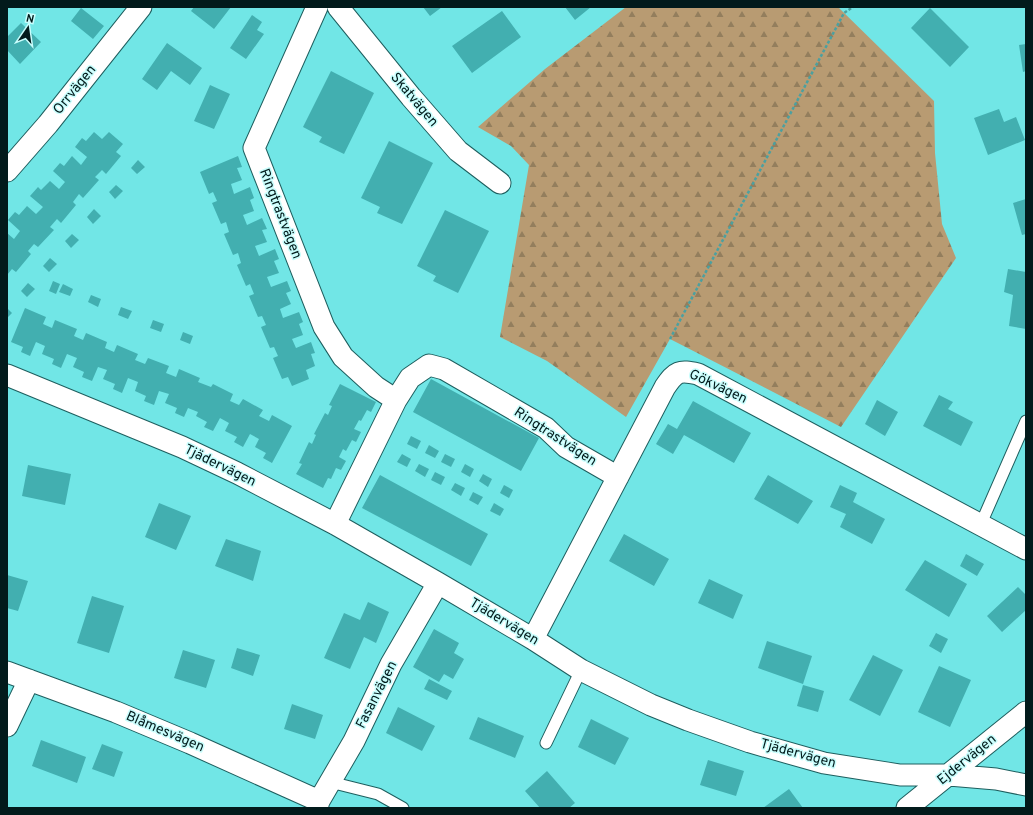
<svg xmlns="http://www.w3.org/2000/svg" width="1033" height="815" viewBox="0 0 1033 815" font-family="Overpass,sans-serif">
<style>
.forest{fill:url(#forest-firs)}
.building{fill:#42afb0}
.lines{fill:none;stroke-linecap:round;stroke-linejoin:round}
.service-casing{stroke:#1e5e5e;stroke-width:13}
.minor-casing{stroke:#1e5e5e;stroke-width:23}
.path{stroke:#4ba0a0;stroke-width:2.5;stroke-dasharray:3 2;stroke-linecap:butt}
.service{stroke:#fff;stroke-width:11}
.minor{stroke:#fff;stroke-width:21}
.labels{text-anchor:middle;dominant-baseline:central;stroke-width:3;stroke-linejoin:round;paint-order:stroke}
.street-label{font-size:14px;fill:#021a1b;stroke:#c8fdfc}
</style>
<defs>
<pattern id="forest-firs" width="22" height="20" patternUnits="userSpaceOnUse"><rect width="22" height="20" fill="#b89b72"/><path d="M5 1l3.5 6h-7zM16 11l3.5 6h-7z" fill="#937e5d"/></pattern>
</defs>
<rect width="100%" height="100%" fill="#71e6e6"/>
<path class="forest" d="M626,7H838L934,101L935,153L942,224L956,258L841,427L670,339L626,417L547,361L500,337L529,165L511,146L478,127L545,69Z"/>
<path class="building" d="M194,7H231L214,29L191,11Z
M423,7H442L430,16Z
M565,7H591L575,20Z
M81,8L104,26L93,39L71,21Z
M930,8L969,47L950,67L911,28Z
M502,11L521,37L472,73L452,46Z
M252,15L262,22L257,30L264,34L246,59L230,48Z
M21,23L41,42L20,64L7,50V37Z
M167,43L202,68L190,85L171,71L157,90L142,79Z
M1026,44V71L1023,72L1019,45Z
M331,71L374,93L344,154L319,142L322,137L303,127Z
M210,85L230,94L214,129L194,121Z
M999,109L1004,122L1016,117L1025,140L988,155L974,118Z
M94,132L102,139L109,132L123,144L116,152L121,156L106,174L102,170L95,177L99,180L83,198L79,194L73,202L76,205L61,223L57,219L50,227L54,230L38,247L34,244L28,251L31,254L16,272L12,269L7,275V233L14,239L20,231L8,220L15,212L19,215L27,206L36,214L43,207L30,196L38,187L41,190L50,181L59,189L65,182L53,171L60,163L64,166L72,156L81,165L87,157L75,147L82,138L86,141Z
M389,141L433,163L402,224L377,213L380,207L361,198Z
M238,156L242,167L237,168L242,180L231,184L234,194L250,187L254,198L250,200L254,211L243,215L247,225L262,218L267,229L262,230L267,242L255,246L259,256L275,249L279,259L274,261L279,273L267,277L271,287L287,281L291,291L286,293L291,304L280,309L283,318L299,312L303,322L299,324L303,335L292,339L296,348L311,342L315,353L311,354L315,366L306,370L309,379L292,386L288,377L282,379L273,358L278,356L274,347L270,348L261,327L266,325L262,316L258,317L249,296L254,294L250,284L246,286L237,265L241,263L238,253L233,255L224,234L229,232L226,222L221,224L212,203L217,201L213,192L209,194L200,172Z
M138,160L145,167L137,174L131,168Z
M116,185L123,191L115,199L109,192Z
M1026,199V234L1022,235L1013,203Z
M94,209L101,216L93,224L87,217Z
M445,210L489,231L458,293L433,281L436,276L417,266Z
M72,234L79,240L71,248L65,241Z
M50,258L57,264L49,272L43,266Z
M1008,269L1026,272V329L1009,326L1013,295L1004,292Z
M53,281L60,284L56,294L49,291Z
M28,283L35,289L27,297L21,291Z
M63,284L73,289L70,296L59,292Z
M91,295L101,299L98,307L88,302Z
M121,307L132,311L128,319L118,315Z
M7,308L12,313L7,318Z
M25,308L46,317L43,324L52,328L55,320L77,329L74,336L83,340L86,333L107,342L105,348L114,352L117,345L138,354L135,360L145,364L148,358L169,366L166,373L176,377L179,369L200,378L198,382L211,387L213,384L233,394L230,401L239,405L243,399L263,410L259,416L269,421L272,415L292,426L272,463L263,458L266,453L255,447L259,439L250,434L243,447L234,442L237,437L225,431L229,423L220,418L213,431L204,427L207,422L196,416L198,412L188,408L184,417L175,413L177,408L165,403L169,394L159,391L154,405L144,401L146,396L135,391L138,382L128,378L122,393L113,389L115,384L103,379L107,370L98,367L92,381L82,377L84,372L73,367L77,358L67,354L61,368L52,364L54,359L42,354L45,346L36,342L30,356L21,352L23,347L11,342Z
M153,320L164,324L161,332L150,328Z
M183,332L193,336L190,344L180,340Z
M431,379L539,438L521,471L413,412Z
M340,384L376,402L371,412L367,410L361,421L359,420L354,429L361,432L356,442L352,440L346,451L343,449L339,457L346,461L341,470L336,468L331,479L328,478L323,488L296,474L302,464L299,463L309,442L312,444L316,435L314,434L325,413L328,415L332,406L329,405Z
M939,395L953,402L948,409L973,422L961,446L923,426Z
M877,400L898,412L885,436L865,424Z
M693,401L751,433L734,463L684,435L673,454L656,444L668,424L677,429Z
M411,436L421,441L417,449L407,444Z
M429,445L439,451L435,458L425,453Z
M402,454L411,459L407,467L397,462Z
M445,454L455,459L451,467L441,462Z
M419,464L429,469L425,477L415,471Z
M465,464L474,469L470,477L461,472Z
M28,465L71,474L65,505L22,496Z
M435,472L445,477L441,485L431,480Z
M483,474L492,479L488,487L479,481Z
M380,475L488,534L471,566L362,508Z
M768,475L813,501L798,524L754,499Z
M455,483L465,488L461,496L451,490Z
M504,485L513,490L509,498L500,493Z
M840,485L857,493L853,502L885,519L872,544L840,527L846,514L830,507Z
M473,492L483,497L478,505L469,500Z
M159,503L191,516L176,550L145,537Z
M494,503L504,509L500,516L490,511Z
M624,534L669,559L654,586L609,561Z
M226,539L261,551L253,581L215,566Z
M966,554L984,564L977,576L960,566Z
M925,560L967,584L949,617L905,590Z
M7,575L28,581L18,611L7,608Z
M709,579L743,595L733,619L698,603Z
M1018,587L1026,595V610L1002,632L987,616Z
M92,596L124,606L109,653L77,643Z
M368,602L389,612L376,643L364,637L350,669L324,658L344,613L360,620Z
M434,629L459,643L454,653L464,659L453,679L444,674L439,682L413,667Z
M936,633L948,639L941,653L929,646Z
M767,641L812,656L803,684L758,668Z
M237,648L260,655L253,676L231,668Z
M183,650L215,660L206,688L174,678Z
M873,655L903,670L880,716L849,700Z
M939,666L971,680L950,727L918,712Z
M429,679L452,691L447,700L424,689Z
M803,685L824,691L818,712L797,706Z
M292,704L323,715L315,739L284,729Z
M398,707L435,726L422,751L386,733Z
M478,717L524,736L515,758L469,739Z
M591,719L629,738L615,765L578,747Z
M41,740L86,757L77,783L32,766Z
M102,744L123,752L114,777L92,769Z
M708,760L744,771L736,796L700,785Z
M547,771L575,803L569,808H540L525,791Z
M789,789L803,808H763Z"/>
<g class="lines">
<g class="service-casing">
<path id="service" d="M980,526L1026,421
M546,743L581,670
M330,782L378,794L403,808"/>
</g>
<g class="minor-casing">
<path id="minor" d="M317,7L254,148L324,327L343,357L376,387L396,400
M338,7L411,97L458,151L500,183
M7,171L48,124L141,7
M7,375L182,447L237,473L335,524L438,583L533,639L581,670L651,705L688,720L750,742L824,763L900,775H949L996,779L1026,785
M335,524L396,400L410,378L429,365L444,369L546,428L566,447L618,477
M533,639L665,387C676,371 679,370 698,374L1026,549
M7,672L116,712L190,743L319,801
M7,726L29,680
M317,808L319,801L354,741L391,664L438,583
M907,808L1026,712"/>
</g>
<path class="path" d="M670,339L844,13L853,7"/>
<use href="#service" class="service"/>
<use href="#minor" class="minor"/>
</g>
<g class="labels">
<g class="street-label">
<text transform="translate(75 90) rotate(-51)">Orrvägen</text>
<text transform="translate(414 100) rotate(50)">Skatvägen</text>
<text transform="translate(280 214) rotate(69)">Ringtrastvägen</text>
<text transform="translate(718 387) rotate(25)">Gökvägen</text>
<text transform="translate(555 437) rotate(33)">Ringtrastvägen</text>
<text transform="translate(220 466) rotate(26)">Tjädervägen</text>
<text transform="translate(504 622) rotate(31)">Tjädervägen</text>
<text transform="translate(377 695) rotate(-63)">Fasanvägen</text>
<text transform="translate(165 732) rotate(23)">Blåmesvägen</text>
<text transform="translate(798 754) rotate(15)">Tjädervägen</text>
<text transform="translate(967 760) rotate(-39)">Ejdervägen</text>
</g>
</g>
<rect width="1033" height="815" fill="none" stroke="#021a1b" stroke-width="16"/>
<g transform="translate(28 28) rotate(13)" stroke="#c8fdfc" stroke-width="3" paint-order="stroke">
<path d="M0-3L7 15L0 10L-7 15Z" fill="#021a1b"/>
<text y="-6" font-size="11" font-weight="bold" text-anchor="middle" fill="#021a1b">N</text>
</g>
</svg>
